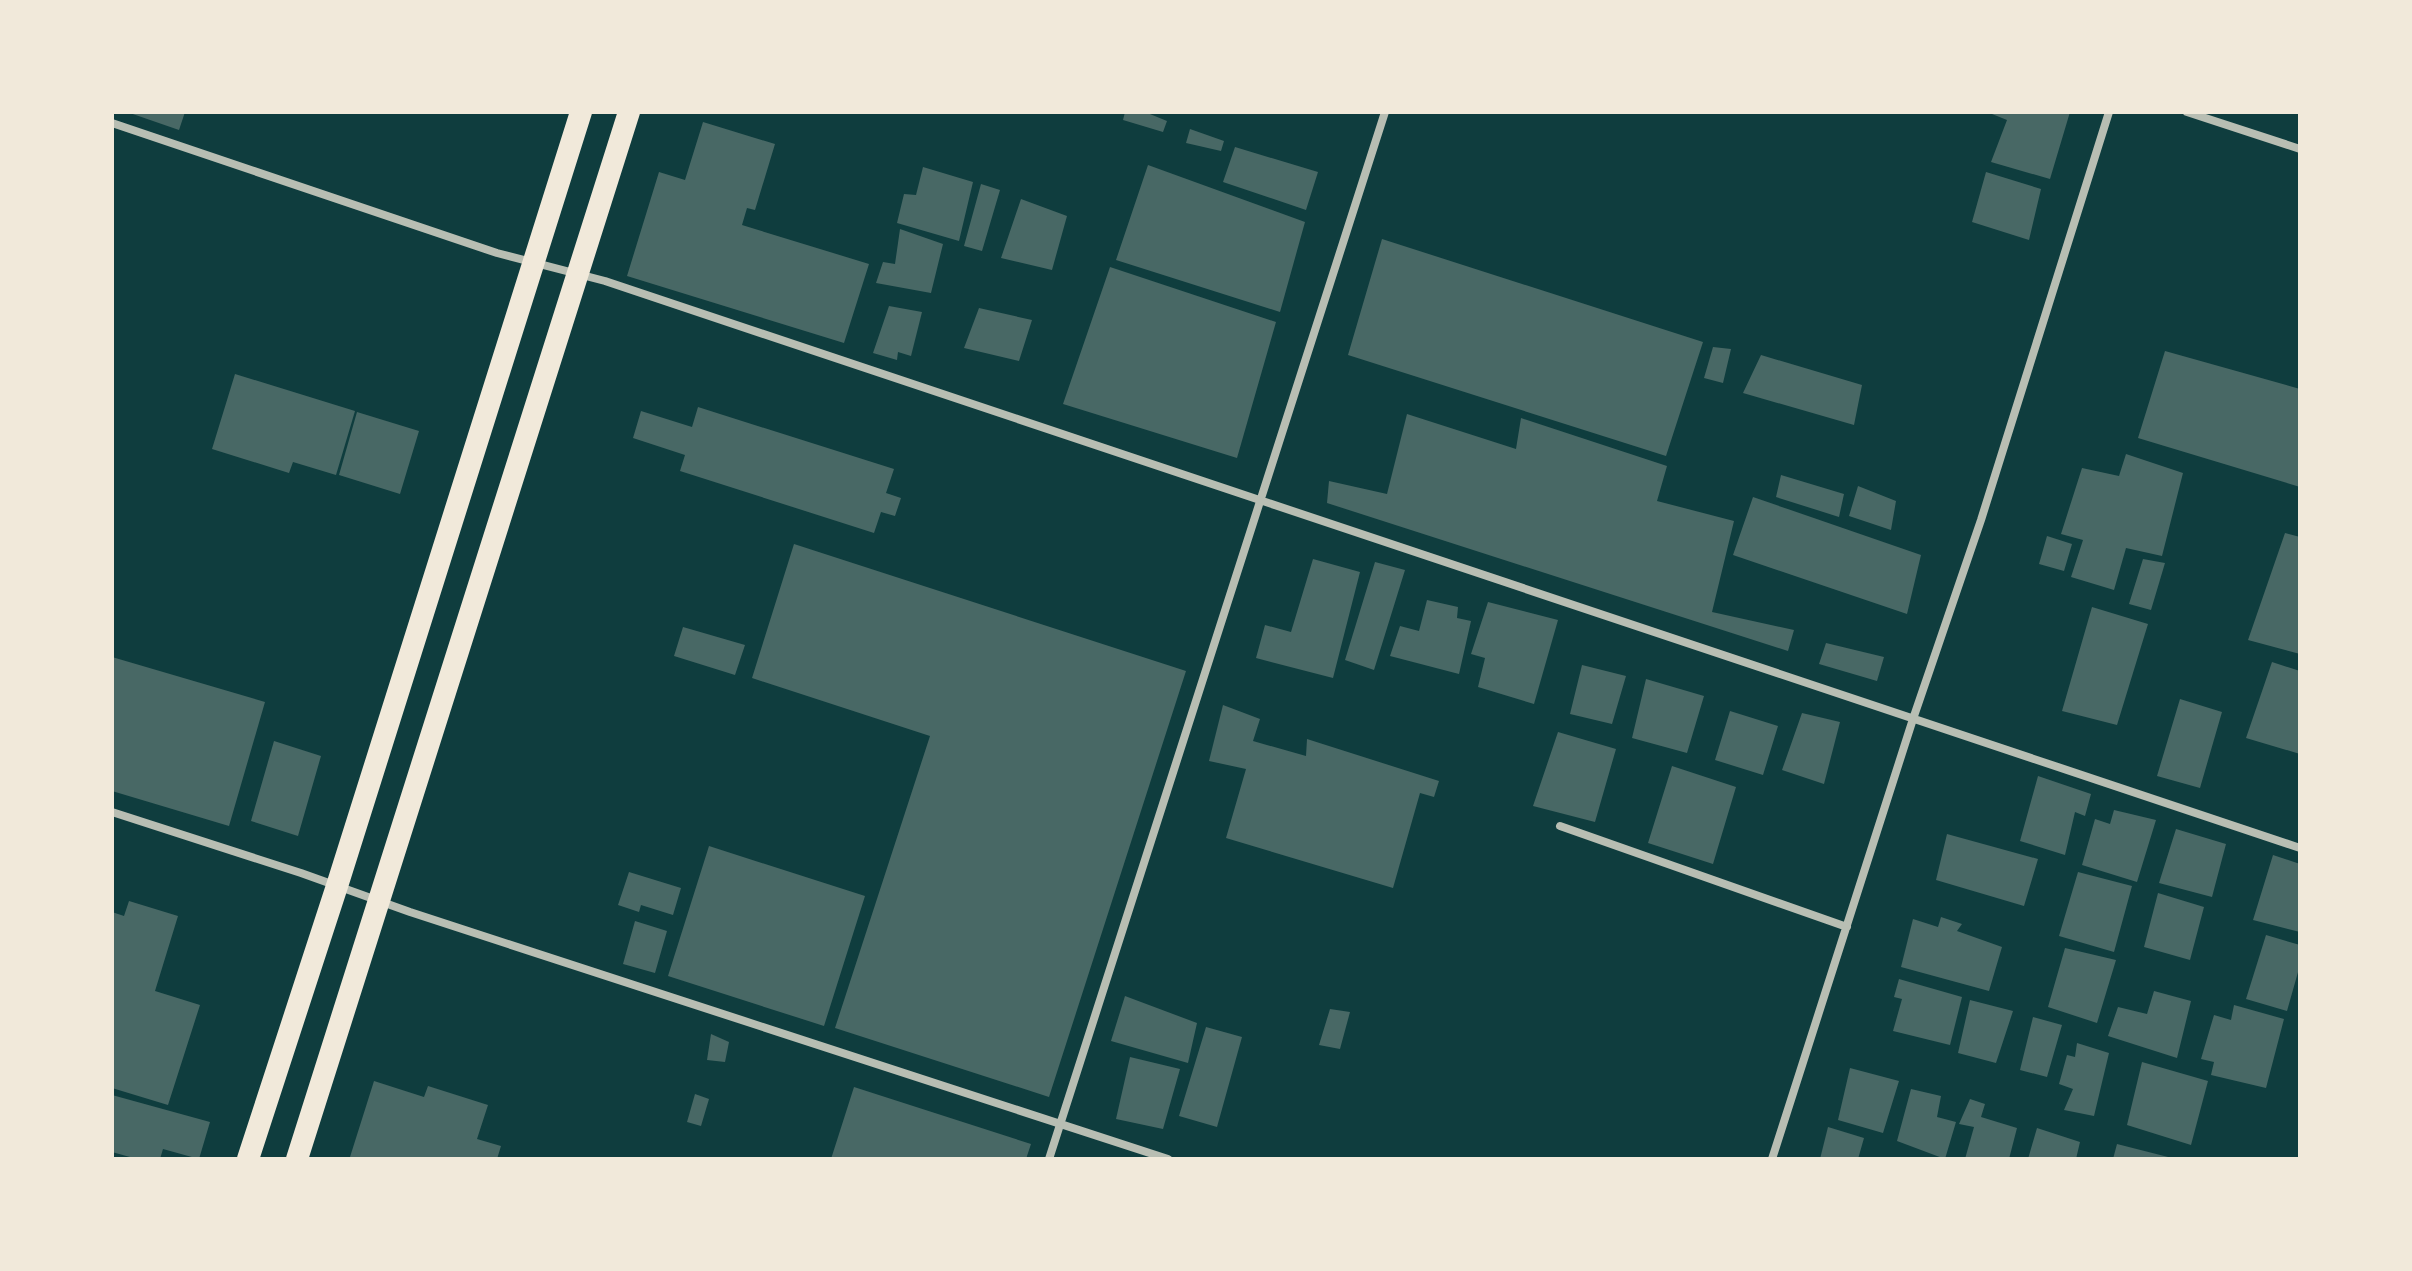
<svg xmlns="http://www.w3.org/2000/svg" width="2412" height="1271" viewBox="0 0 2412 1271" font-family="Poppins,sans-serif">
<style>
.building{fill:#486865}
.lines{fill:none;stroke-linecap:round;stroke-linejoin:round}
.minor{stroke:#b8beb3;stroke-width:8}
.trunk{stroke:#f1e9da;stroke-width:22}
</style>
<rect width="100%" height="100%" fill="#0f3d3e"/>
<path class="building" d="M127,112H185L179,130Z
M1125,112H1145L1167,121L1163,132L1123,120Z
M1987,112H2070L2050,179L1991,162L2007,120Z
M703,122L775,144L755,210L747,208L742,225L869,264L844,343L627,276L659,172L685,180Z
M1190,129L1224,141L1221,151L1186,143Z
M1235,147L1318,172L1306,210L1223,182Z
M1148,165L1305,222L1280,312L1116,260Z
M923,167L973,182L959,241L897,223L904,194L916,195Z
M1986,172L2041,189L2029,240L1972,222Z
M981,184L1000,190L982,251L964,246Z
M1021,199L1067,216L1052,270L1001,258Z
M900,229L943,244L931,293L876,283L883,262L895,264Z
M1382,239L1703,342L1666,456L1348,355Z
M1110,267L1276,322L1237,458L1063,404Z
M889,306L922,312L911,356L898,352L897,360L873,353Z
M979,308L1032,320L1019,361L964,348Z
M1713,347L1731,349L1723,383L1704,378Z
M2165,351L2300,389V487L2138,438Z
M1761,355L1862,385L1854,425L1743,393Z
M235,374L355,411L336,475L293,462L289,473L212,449Z
M698,407L894,469L886,493L901,498L895,516L881,512L874,533L680,471L685,455L633,438L641,411L692,427Z
M357,412L419,431L400,494L339,475Z
M1407,414L1516,449L1521,418L1667,466L1657,501L1734,521L1712,612L1794,630L1788,651L1327,503L1329,481L1387,494Z
M2126,454L2183,473L2162,556L2126,548L2114,590L2071,577L2083,540L2061,534L2082,468L2119,476Z
M1781,475L1844,494L1839,517L1776,497Z
M1858,486L1896,501L1891,530L1849,516Z
M1753,497L1921,555L1907,614L1733,555Z
M2285,533L2300,537V654L2248,640Z
M2047,536L2072,544L2064,571L2039,564Z
M794,544L1186,671L1049,1097L835,1028L930,736L752,678Z
M1313,559L1360,572L1333,678L1256,658L1265,625L1291,632Z
M2143,559L2165,563L2151,610L2129,604Z
M1375,562L1405,570L1374,670L1345,660Z
M1427,600L1458,607L1457,618L1471,621L1459,674L1390,656L1400,626L1419,631Z
M1488,602L1558,620L1534,704L1478,687L1485,658L1471,654Z
M2092,607L2148,624L2117,725L2062,711Z
M683,627L745,645L735,675L674,656Z
M1826,643L1884,657L1877,681L1819,664Z
M112,657L265,702L229,826L112,791Z
M2272,662L2300,671V754L2246,738Z
M1582,665L1626,676L1612,724L1570,714Z
M1646,679L1704,696L1687,753L1632,738Z
M2180,699L2222,712L2200,788L2157,776Z
M1223,705L1260,719L1253,741L1306,756L1307,739L1439,781L1434,797L1420,793L1393,888L1226,838L1246,769L1209,761Z
M1730,711L1778,726L1763,775L1715,760Z
M1802,713L1840,722L1824,784L1782,770Z
M1558,732L1616,749L1595,822L1533,806Z
M274,741L321,756L298,836L251,821Z
M1672,766L1736,787L1713,864L1648,843Z
M2038,776L2091,794L2085,816L2075,812L2065,855L2020,841Z
M2114,810L2156,820L2137,882L2082,865L2095,819L2110,824Z
M2176,829L2226,844L2212,897L2159,883Z
M1947,834L2038,859L2024,906L1936,880Z
M709,846L865,896L824,1026L668,976Z
M2273,855L2300,864V932L2253,920Z
M629,872L681,888L673,915L641,905L639,912L618,905Z
M2078,872L2132,886L2114,952L2059,936Z
M2158,893L2204,907L2190,960L2144,947Z
M129,901L178,916L155,991L200,1005L168,1105L112,1088V912L124,916Z
M1941,917L1962,924L1957,931L2002,947L1989,991L1901,967L1913,919L1938,927Z
M635,921L667,931L655,973L623,964Z
M2266,935L2300,945V965L2287,1011L2246,999Z
M2065,948L2116,960L2097,1023L2048,1007Z
M1899,979L1962,997L1950,1045L1893,1031L1902,999L1894,997Z
M2154,991L2191,1001L2177,1058L2108,1036L2118,1007L2147,1014Z
M1125,996L1197,1023L1188,1063L1111,1041Z
M1970,1000L2013,1011L1996,1063L1958,1053Z
M2234,1005L2284,1019L2266,1088L2211,1075L2214,1062L2201,1059L2214,1015L2231,1020Z
M1330,1009L1350,1012L1340,1049L1319,1045Z
M2033,1017L2062,1025L2047,1077L2020,1070Z
M1206,1027L1242,1037L1217,1127L1179,1116Z
M711,1034L729,1042L725,1062L707,1060Z
M2077,1043L2109,1053L2094,1116L2064,1110L2073,1089L2059,1084L2067,1055L2075,1057Z
M1130,1057L1180,1069L1163,1129L1116,1119Z
M2142,1062L2208,1081L2191,1145L2127,1125Z
M1850,1068L1899,1081L1883,1133L1838,1120Z
M374,1081L424,1097L428,1086L488,1105L477,1139L501,1146L497,1159H356L350,1157Z
M854,1087L1031,1144L1026,1159H831Z
M1911,1089L1941,1096L1937,1117L1956,1122L1945,1159L1897,1141Z
M695,1094L709,1099L701,1126L687,1122Z
M112,1095L210,1122L199,1159L163,1149L160,1159H137L112,1152Z
M1970,1099L1985,1104L1981,1117L2017,1128L2009,1159H1965L1974,1127L1959,1124Z
M1828,1127L1864,1138L1858,1159H1820Z
M2037,1128L2080,1142L2076,1159H2028Z
M2117,1144L2172,1158L2171,1159H2113Z"/>
<g class="lines">
<path class="minor" d="M2187,112L2300,149
M112,123L497,253L605,281L2300,848
M112,812L301,873L410,912L1168,1159
M1560,826L1847,927
M1049,1159L1385,112
M1772,1159L1913,719L1981,520L2109,112"/>
<path class="trunk" d="M248,1159L337,886L581,112
M297,1159L629,112"/>
</g>
<rect width="2412" height="1271" fill="none" stroke="#f1e9da" stroke-width="228"/>
</svg>
